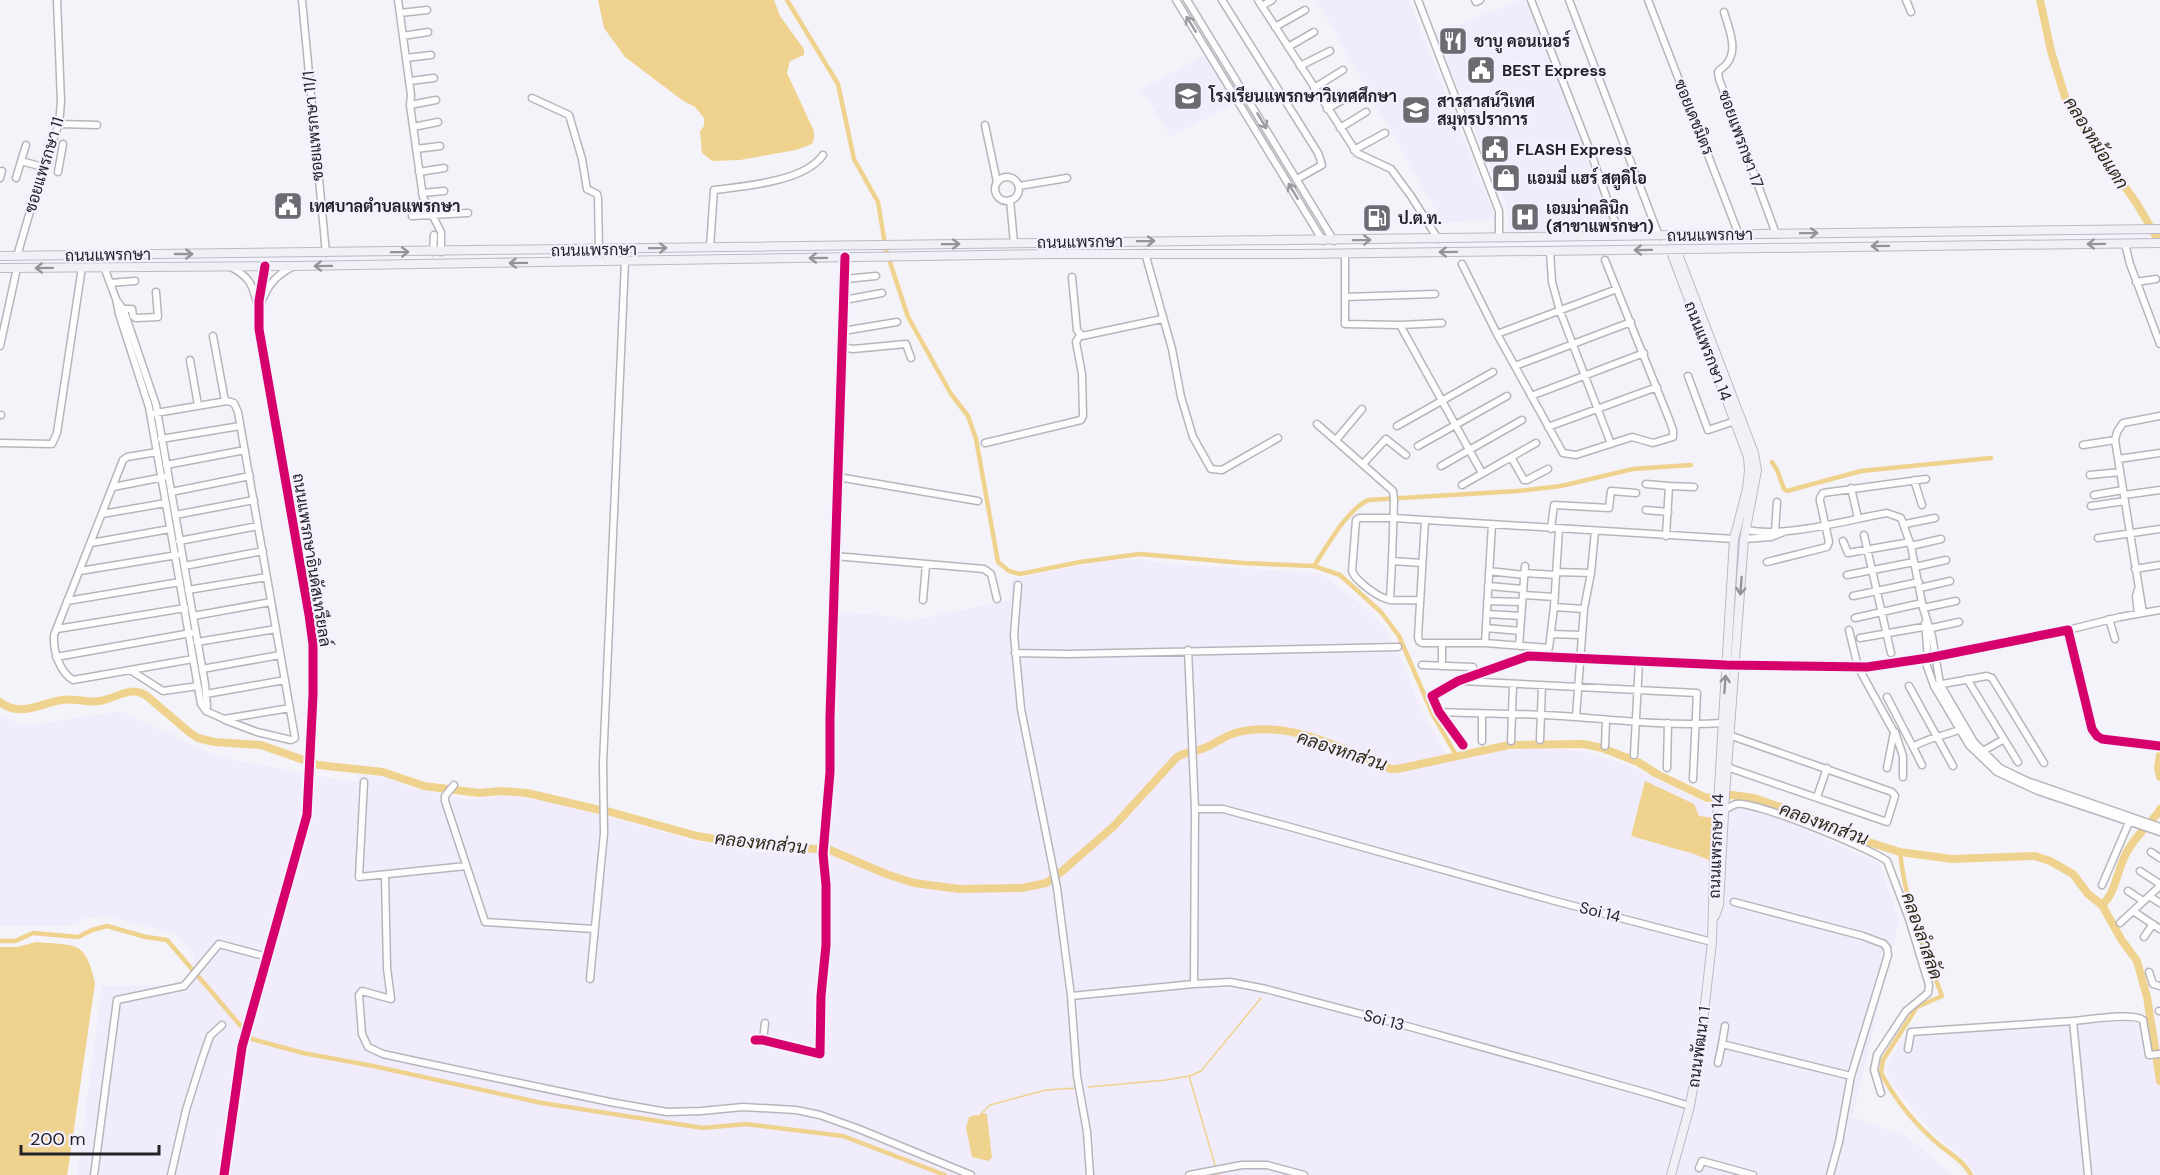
<svg xmlns="http://www.w3.org/2000/svg" width="2160" height="1175" viewBox="0 0 2160 1175" font-family="'DM Sans',Sarabun,sans-serif">
<style>
.built{fill:#f1ecfc}
.water{fill:#efd28d}
.lines{fill:none;stroke-linecap:round;stroke-linejoin:round}
.stream{stroke:#efd28d;stroke-width:1.5}
.canal{stroke:#efd28d;stroke-width:4.5}
.river{stroke:#efd28d;stroke-width:8}
.minor-casing{stroke:#b7b5bb;stroke-width:9}
.major-casing{stroke:#bdb9c6;stroke-width:10}
.minor{stroke:#fefdfe;stroke-width:6}
.major{stroke:#f2f0f7;stroke-width:8}
.cycleway-casing{stroke:#f4f0fd;stroke-width:13}
.cycleway{stroke:#d6006c;stroke-width:9}
.oneway{stroke:#9c9a9e}
.oneway2{stroke:#95939a}
.labels{text-anchor:middle;dominant-baseline:central;stroke-width:4.5;stroke-linejoin:round;paint-order:stroke}
.poi-label{font-size:16px;font-weight:bold;fill:#242228;stroke:#f4f0fd;text-anchor:start}
.street-label{font-size:16px;fill:#242228;stroke:#f4f0fd}
.water-label{font-size:18px;font-style:italic;fill:#312917;stroke:#f4f0fd}
</style>
<rect width="100%" height="100%" fill="#f5f3fa"/>
<path class="built" d="M1316,0H1409L1496,220L1443,223Z
M1521,0H1535L1621,229L1509,232L1507,208L1436,34Z
M1204,55L1235,103L1171,137L1141,89Z
M1139,559L1171,564L1320,573L1358,602L1385,627L1400,657L1422,711L1451,761L1498,751L1543,748L1586,752L1629,765L1709,805L1738,804L1759,809L1880,863L1899,920L1853,1117L1908,1137L1953,1175H77L102,986L183,985L185,983L195,955L173,933L112,917L84,918L77,924L68,926H0V715L24,726L121,711L219,757L357,783L358,775L387,777L406,786L465,799L507,795L577,807L695,841L757,852L820,853L830,611L891,616L909,621L1010,600L1011,579L1107,560Z
M2153,1014L2160,1043V1175H1976L1966,1162L1933,1133L1892,1085L1886,1072L1889,1060L1910,1029Z"/>
<path class="water" d="M598,0H774L780,16L804,49V55L790,61L787,73L814,131V138L812,144L796,150L740,160L712,161L702,153L700,131L704,126V118L695,107L682,100L625,57L604,28Z
M1645,781L1694,804L1699,816L1714,818L1710,873L1709,860L1694,854L1631,836Z
M36,942C76,946 85,939 95,983L68,1170L67,1175H0V947H17Z
M981,1113L987,1114L992,1158L988,1161L972,1157L966,1128L969,1117L976,1115L979,1116Z"/>
<g class="lines">
<path class="stream" d="M1190,1076L1201,1071L1261,998
M1088,1087L1166,1080L1189,1076L1215,1165
M979,1116L990,1105L1046,1090L1076,1088
M1217,1173L1218,1175"/>
<path class="canal" d="M787,0L838,84L854,159L878,202L886,250L908,317L951,394L968,416L976,439L998,562L1009,571L1020,574L1080,562L1140,554L1243,563L1314,566L1340,575L1381,612L1399,636L1433,715L1456,755
M1772,462L1777,470L1784,489L1787,491L1861,471L1991,458
M1314,566C1328,545 1346,511 1368,500L1518,491L1561,486L1633,469L1691,465
M1900,852C1905,902 1924,949 1942,996L1917,1007L1883,1060L1881,1073C1895,1099 1915,1124 1937,1143C1949,1153 1964,1161 1971,1175
M0,941H15L33,933L78,937L92,930L107,926L146,937L167,940L252,1039L303,1053L373,1066L542,1103L703,1128L746,1124L843,1136L945,1175"/>
<path class="river" d="M2040,0L2051,51L2065,97L2084,128L2137,204L2160,243
M0,702C21,718 40,703 62,700C75,698 88,703 100,701C118,698 131,684 148,697L189,732L198,738L214,742L261,745L318,765L383,772L424,786L479,793L501,791L527,793L604,811
M2160,755L2158,768L2160,777
M607,811L697,836L746,844L830,850L886,874L914,883L960,889L1022,888L1046,883L1060,873L1114,826L1176,758C1184,752 1192,752 1202,749C1213,745 1223,737 1235,733C1286,718 1346,750 1391,769H1397L1509,745L1584,744L1602,748L1638,762L1657,774L1707,798L1732,795L1754,798L1798,813L1859,839L1900,852L1952,859L2035,856L2050,861L2073,874L2088,894L2102,905L2121,939L2137,961L2147,997L2160,1081
M2102,905C2117,892 2117,867 2128,850C2136,836 2148,825 2158,813L2160,809"/>
<g class="minor-casing">
<path id="minor" d="M302,0L326,253
M398,0L411,95L410,105L423,197L441,232
M1176,0L1323,241
M1187,0L1334,241
M1222,0L1318,153L1322,165L1297,179
M1258,0L1357,153L1391,169L1411,196L1438,239
M1418,0L1499,211V238
M1475,0L1476,2L1480,0
M1531,0L1592,156L1620,236
M1569,0L1659,236
M1648,0L1739,235
M1906,0L1911,12
M1262,6L1272,0
M1724,12C1728,26 1738,48 1728,62C1726,66 1721,68 1718,72L1719,79L1776,234
M400,13L427,10
M1275,27L1305,10
M403,36L428,32
M1288,47L1314,32
M406,58L431,55
M1300,66L1330,51
M410,81L434,78
M1314,88L1343,70
M532,98L569,115L582,159L587,189L597,194L598,198L599,250
M410,105L436,100
M1327,109L1353,94
M59,124L97,125
M985,125L997,182
M413,127L438,122
M1340,128L1366,112
M416,149L440,146
M1354,150L1385,133
M21,161L43,167
M58,172L63,144
M419,172L444,168
M995 189a12 12 0 1 1 24 0a12 12 0 1 1-24 0Z
M0,178L2,171
M16,178L26,145
M1019,186L1067,178
M422,193L444,191
M1010,200L1014,243
M412,216L468,213
M2125,244L2130,264L2160,344
M710,247L714,190C745,186 804,182 823,155
M1550,251L1552,282L1560,311L1611,444
M433,252L434,235
M441,252V235
M1145,253L1172,349L1181,397L1193,437L1211,469L1222,470L1278,438
M1345,254V324L1400,325L1482,473
M17,256L43,167L59,124L61,102L57,0
M1462,264L1497,334L1563,453L1576,455L1632,437L1653,443L1673,437V430L1669,419L1605,260
M104,267L116,299L119,314L149,407L201,704L206,711L224,719L290,708
M231,267C249,277 252,283 257,303
M1072,277L1077,330L1082,336L1162,319
M845,279L876,276
M2136,282L2156,279
M110,283L135,281
M1345,297L1435,294
M844,300L882,293
M118,302L124,311L156,405L205,684L207,706L206,711
M261,303C268,285 275,276 292,267
M123,309H132L133,316L136,318L158,317L156,292
M1400,325L1442,323
M843,331L897,322
M1497,334L1617,289
M213,336L225,401
M0,346L17,268
M842,347L853,349L906,344L911,358
M190,360L198,405
M1515,366L1631,322
M1688,376L1708,430L1735,421
M1531,396L1644,353
M150,414L227,401L234,403L238,412L295,738L291,740L257,732L225,720
M0,415H1
M1317,424L1393,491L1394,500L1392,561L1422,563
M1397,426L1493,372
M1548,427L1657,387
M161,439L240,426
M1336,440L1362,409
M0,443L52,444L57,433L82,267
M985,443L1081,420L1083,416L1082,374L1076,342L1080,335
M2083,445L2115,440
M1418,446L1507,396
M157,452L127,457L123,460L54,635C53,651 59,671 73,680L193,659
M1511,457L1524,480H1527L1548,469
M2118,459L2160,453
M1363,464L1386,439L1406,455
M166,465L245,450
M1441,466L1522,420
M2090,475L2120,472
M838,477L978,501
M1914,480L1922,505
M1646,484L1669,486L1666,536
M1462,485L1536,443
M1669,486L1694,487
M113,487L164,477
M1851,488L1858,518
M171,492L250,476
M2094,495L2123,490
M2124,495L2160,490
M2091,506L2125,501
M1646,510L1668,512
M102,514L166,503
M175,515L254,500
M1425,520L1418,637L1419,641L1422,643H1485L1549,648L1554,607L1559,529
M1905,524L1935,518
M1551,529L1554,505L1609,508L1611,491L1636,493
M1747,530C1785,538 1847,520 1887,513L1901,518L1911,546L1923,608L1932,636L1940,684L1974,742L2000,768L2027,781L2160,827
M1775,532L1777,502
M1864,535L1891,653
M2098,538L2160,529
M1744,539L1771,537L1786,531
M179,541L258,526
M1843,541L1848,553L1910,542
M91,543L170,529
M1911,546L1941,539
M835,556L984,569L991,574L997,599
M1767,562L1827,547L1829,542L1820,501V498L1823,493L1926,479
M184,566L263,551
M1915,567L1946,560
M2135,569L2160,565
M80,571L177,555
M1489,571L1524,575
M1556,572L1591,573
M1524,573L1556,575
M1847,575L1914,562
M1018,585L1014,635L1021,709L1057,888L1071,996L1077,1076L1087,1132L1090,1175
M1488,586L1523,589
M1920,588L1950,581
M2138,589L2136,596L2138,614
M188,590L267,577
M1523,595L1555,597
M1853,596L1919,582
M923,600L926,565
M1390,600L1392,561
M1419,600C1392,600 1387,604 1365,586C1359,581 1355,578 1352,571L1356,520L1359,518H1393L1734,539
M67,601L180,582
M1487,601L1522,602
M1554,607L1584,609
M1923,608L1956,601
M2143,613L2115,440L2117,432L2123,423L2160,416
M1487,614L1521,616
M193,616L271,602
M1855,618L1922,603
M2109,619L2115,639
M1925,623L1928,658
M1486,628L1520,631
M57,629L185,608
M1927,629L1959,622
M1849,630L1858,667L1894,732L1887,768
M2068,630L2120,617L2160,610
M1551,634L1581,635
M1860,638L1929,626
M197,642L276,629
M1485,643L1492,524
M1519,646L1525,566
M1188,650L1195,809L1194,984
M1015,653L1068,654L1398,647
M56,657L191,633
M1924,658L1934,686L1969,745L1997,772L2038,791L2160,832
M1422,665L1473,667
M1442,666V643
M202,669L280,655
M130,670L163,691L198,686
M1967,679L2018,762
M1462,681L1697,693L1693,779
M1937,685L1987,676L1992,678L2044,763
M1909,686L1953,766
M206,694L285,680
M1887,697L1913,747C1926,738 1945,736 1961,729
M1439,712C1485,714 1531,713 1576,717C1625,721 1674,726 1722,723
M1576,717L1584,609L1591,573L1595,531
M1895,732L1903,756V777
M1726,734L1892,792L1895,796L1887,822L1727,767
M1540,740L1542,685
M1482,741V714
M1511,741L1513,684
M1463,745L1439,712L1432,696L1458,681L1528,656L1726,665L1867,667L1928,658L2068,630L2092,729L2097,736L2102,739L2160,746
M1605,746L1606,720
M1913,747L1922,765
M1983,751L2004,739
M1634,755L1639,662
M1667,768L1668,723
M364,782L359,877L466,866
M454,785L445,796V801L485,922L594,929
M1817,797L1827,768
M1195,809H1223L1283,825L1555,901L1712,942
M1724,810C1728,808 1733,805 1736,804C1753,800 1872,849 1887,861L1909,919L1929,985L1928,993L1906,1011L1877,1055L1874,1070L1881,1093
M2151,852L2160,858
M2140,871L2160,884
M385,875L387,968L391,999L362,991L359,995L362,1034L368,1047L383,1054L415,1061L610,1102L667,1112L701,1111L743,1107L796,1110L820,1115L859,1129L971,1175
M2102,885L2130,820
M2128,891L2143,901
M2149,896L2160,903
M1734,902L1863,936L1884,944L1887,948L1888,955L1851,1076L1839,1142L1830,1175
M2133,911L2160,929
M2120,923L2160,886
M2144,937L2153,924
M2149,972L2153,984L2160,986
M590,979L604,833L603,764L625,261
M1071,996L1194,984L1230,982L1266,989L1414,1028L1647,1093L1690,1106
M2159,1011H2160
M755,1040H763L820,1054L821,996L826,945V885L823,854L830,772V717L845,257
M763,1040L765,1023
M1722,1044L1725,1026
M1908,1049L1911,1032L2073,1021
M1718,1063L1722,1044L1851,1076
M1699,1168L1702,1161L1753,1175
M94,1175L117,1000L184,986L219,944L268,957
M171,1175L186,1110L202,1059L210,1036L222,1025
M224,1175L242,1047L307,815L313,695V644L309,615L259,329V301L265,266
M1189,1175L1242,1165H1267L1304,1175
M2088,1175L2073,1021C2088,1020 2133,1012 2143,1020L2149,1055L2160,1054"/>
</g>
<g class="major-casing">
<path id="major" d="M1670,249L1748,457L1749,470L1747,489L1734,539L1714,869L1712,942L1701,1040L1690,1106L1671,1175
M1676,249L1754,453L1757,470L1744,539L1725,795L1719,905L1715,916
M0,256L2160,229
M0,268L294,266L1053,254H1301L2160,243"/>
</g>
<use href="#minor" class="minor"/>
<use href="#major" class="major"/>
<g class="cycleway-casing">
<path id="cycleway" d="M1463,745L1439,712L1432,696L1458,681L1528,656L1726,665L1867,667L1928,658L2068,630L2092,729L2097,736L2102,739L2160,746
M755,1040H763L820,1054L821,996L826,945V885L823,854L830,772V717L845,257
M224,1175L242,1047L307,815L313,695V644L309,615L259,329V301L265,266"/>
</g>
<use href="#cycleway" class="cycleway"/>
</g>
<defs><path id="oneway-shaft" d="M-6 0H5M1.5-3L5.5 0L1.5 3" fill="none" stroke-width="1.6" stroke-linecap="round" stroke-linejoin="round" transform="scale(1.5)"/></defs>
<g class="oneway">
<use href="#oneway-shaft" transform="translate(1191 24) rotate(-122)"/>
<use href="#oneway-shaft" transform="translate(1262 121) rotate(59)"/>
<use href="#oneway-shaft" transform="translate(1293 191) rotate(-121)"/>
</g>
<g class="oneway2">
<use href="#oneway-shaft" transform="translate(1809 233) rotate(-1)"/>
<use href="#oneway-shaft" transform="translate(1362 240) rotate(-1)"/>
<use href="#oneway-shaft" transform="translate(1146 241) rotate(-1)"/>
<use href="#oneway-shaft" transform="translate(951 244) rotate(-1)"/>
<use href="#oneway-shaft" transform="translate(2096 244) rotate(179)"/>
<use href="#oneway-shaft" transform="translate(1880 246) rotate(179)"/>
<use href="#oneway-shaft" transform="translate(658 248) rotate(-1)"/>
<use href="#oneway-shaft" transform="translate(1643 250) rotate(179)"/>
<use href="#oneway-shaft" transform="translate(400 252) rotate(-1)"/>
<use href="#oneway-shaft" transform="translate(1448 252) rotate(179)"/>
<use href="#oneway-shaft" transform="translate(184 254)"/>
<use href="#oneway-shaft" transform="translate(818 258) rotate(179)"/>
<use href="#oneway-shaft" transform="translate(518 263) rotate(179)"/>
<use href="#oneway-shaft" transform="translate(323 266) rotate(179)"/>
<use href="#oneway-shaft" transform="translate(44 268) rotate(179)"/>
<use href="#oneway-shaft" transform="translate(1741 586) rotate(94)"/>
<use href="#oneway-shaft" transform="translate(1725 684) rotate(-86)"/>
</g>
<defs>
<g id="restaurant-square" transform="scale(1.5)"><rect x="-9" y="-9" width="18" height="18" rx="4" fill="#6d6b72" stroke="#f4f0fd"/><path d="M-5-6h1v4h1v-4h1v4h1v-4h1v5L-1.5 .5V6h-2V.5L-5-1ZM5-6V6H3V1.5H1.5Q1.5-4 5-6Z" fill="#fff"/></g>
<g id="civic-square" transform="scale(1.5)"><rect x="-9" y="-9" width="18" height="18" rx="4" fill="#6d6b72" stroke="#f4f0fd"/><path d="M-.6-6.5H3V-4.5H.6V-3L4-1V1h2V6H-6V1h2V-1L-.6-3ZM-1.2 2.5V6h2.4V2.5Z" fill="#fff"/></g>
<g id="school-square" transform="scale(1.5)"><rect x="-9" y="-9" width="18" height="18" rx="4" fill="#6d6b72" stroke="#f4f0fd"/><path d="M0-5L7-2L0 1L-7-2ZM-4 1L0 2.5L4 1V4Q0 6-4 4Z" fill="#fff"/></g>
<g id="shop-square" transform="scale(1.5)"><rect x="-9" y="-9" width="18" height="18" rx="4" fill="#6d6b72" stroke="#f4f0fd"/><path d="M-5-2.5h2.3a2.7 3.5 0 0 1 5.4 0H5L5.5 6h-11ZM-1.5-2.5h3a1.5 2.3 0 0 0-3 0Z" fill="#fff"/></g>
<g id="hospital-square" transform="scale(1.5)"><rect x="-9" y="-9" width="18" height="18" rx="4" fill="#6d6b72" stroke="#f4f0fd"/><path d="M-5-5h3v3.5h4V-5h3V5h-3V1.5h-4V5h-3Z" fill="#fff"/></g>
<g id="fuel-square" transform="scale(1.5)"><rect x="-9" y="-9" width="18" height="18" rx="4" fill="#6d6b72" stroke="#f4f0fd"/><path d="M-5.5-6h7V0h2V4h1.3V-2.5L3-4.5l.8-.8L6-3V5H2.5V1h-1V6h-7ZM-4.2-4.7v3.2H.2V-4.7Z" fill="#fff"/></g>
</defs>
<g fill-rule="evenodd">
<use href="#restaurant-square" x="1453" y="41"/>
<use href="#civic-square" x="1481" y="70"/>
<use href="#school-square" x="1188" y="96"/>
<use href="#school-square" x="1416" y="110"/>
<use href="#civic-square" x="1495" y="149"/>
<use href="#shop-square" x="1506" y="178"/>
<use href="#civic-square" x="288" y="206"/>
<use href="#hospital-square" x="1525" y="217"/>
<use href="#fuel-square" x="1377" y="218"/>
</g>
<g class="labels">
<g class="poi-label">
<text x="1474" y="41">ชาบู คอนเนอร์</text>
<text x="1502" y="70">BEST Express</text>
<text x="1209" y="96">โรงเรียนแพรกษาวิเทศศึกษา</text>
<text x="1437" y="101">สารสาสน์วิเทศ<tspan x="1437" dy="18">สมุทรปราการ</tspan></text>
<text x="1516" y="149">FLASH Express</text>
<text x="1527" y="178">แอมมี่ แฮร์ สตูดิโอ</text>
<text x="309" y="206">เทศบาลตำบลแพรกษา</text>
<text x="1546" y="208">เอมม่าคลินิก<tspan x="1546" dy="18">(สาขาแพรกษา)</tspan></text>
<text x="1398" y="218">ป.ต.ท.</text>
</g>
<g class="street-label">
<text transform="translate(1694 117) rotate(68)">ซอยเดชมิตร</text>
<text transform="translate(313 126) rotate(-95)">ซอยแพรกษา 11/1</text>
<text transform="translate(1741 139) rotate(70)">ซอยแพรกษา 17</text>
<text transform="translate(44 165) rotate(-73)">ซอยแพรกษา 11</text>
<text transform="translate(1710 235) rotate(-1)">ถนนแพรกษา</text>
<text transform="translate(1080 242) rotate(-1)">ถนนแพรกษา</text>
<text transform="translate(594 250) rotate(-1)">ถนนแพรกษา</text>
<text transform="translate(108 255) rotate(-1)">ถนนแพรกษา</text>
<text transform="translate(1708 351) rotate(69)">ถนนแพรกษา 14</text>
<text transform="translate(312 560) rotate(81)">ถนนแพรกษาอินดัสเทรียลล์</text>
<text transform="translate(1716 846) rotate(-88)">ถนนแพรกษา 14</text>
<text transform="translate(1600 912) rotate(14)">Soi 14</text>
<text transform="translate(1384 1020) rotate(15)">Soi 13</text>
<text transform="translate(1699 1047) rotate(-82)">ถนนพัฒนา 1</text>
</g>
<g class="water-label">
<text transform="translate(2096 143) rotate(58)">คลองหม้อแตก</text>
<text transform="translate(1342 751) rotate(18)">คลองหกส่วน</text>
<text transform="translate(1824 824) rotate(20)">คลองหกส่วน</text>
<text transform="translate(761 843) rotate(6)">คลองหกส่วน</text>
<text transform="translate(1922 936) rotate(71)">คลองลำสลัด</text>
</g>
</g>
<path d="M21 1145v9h138v-9" fill="none" stroke="#242228" stroke-width="3"/>
<text x="30" y="1145" font-size="18" fill="#242228" stroke="#f4f0fd" stroke-width="4.5" paint-order="stroke">200 m</text>
</svg>
